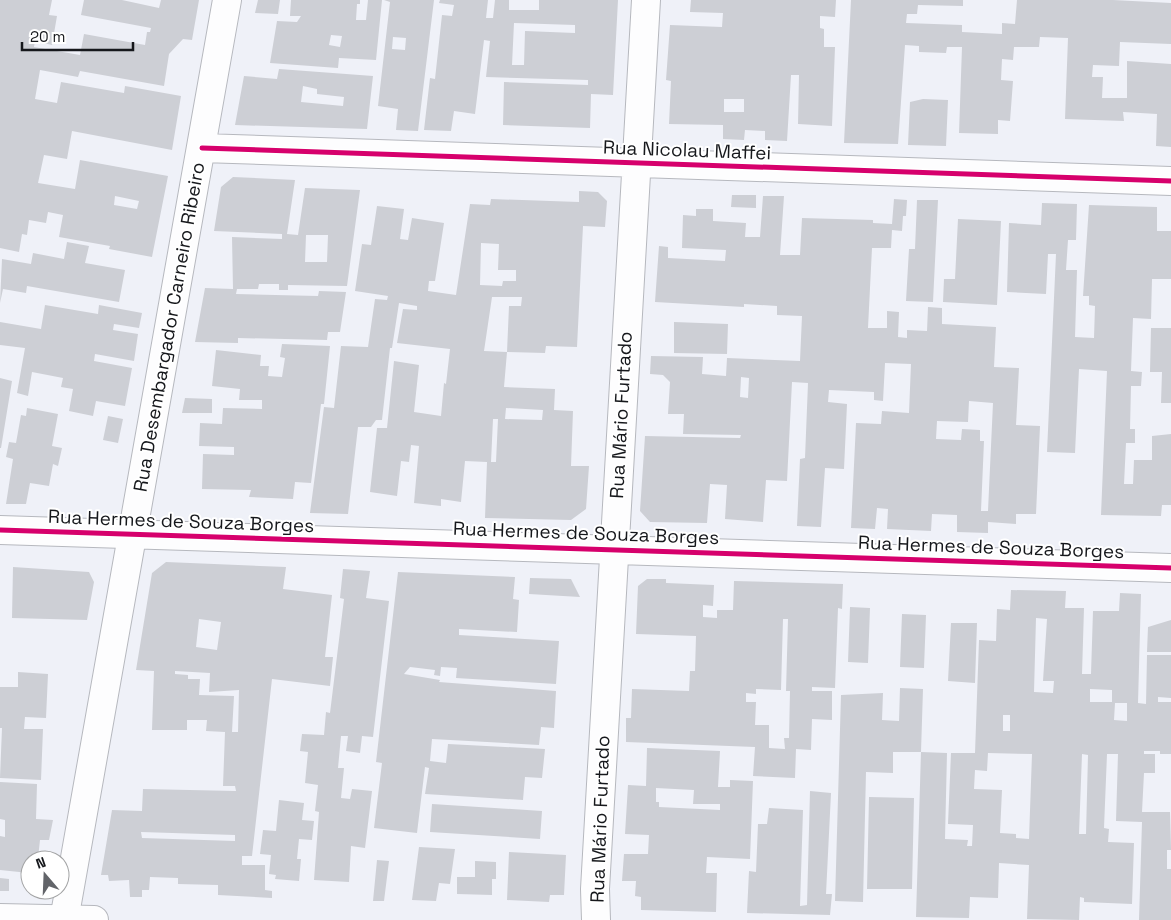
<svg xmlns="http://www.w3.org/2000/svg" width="1171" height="920" viewBox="0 0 1171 920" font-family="'Space Grotesk',sans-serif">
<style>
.building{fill:#cdcfd5;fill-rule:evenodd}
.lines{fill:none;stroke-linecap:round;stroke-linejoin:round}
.street-casing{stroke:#b6b8be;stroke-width:30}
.street{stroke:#fdfdfe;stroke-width:28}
.cycleway-casing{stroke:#fff;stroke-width:8}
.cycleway{stroke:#d6006c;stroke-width:5}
.labels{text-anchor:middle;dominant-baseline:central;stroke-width:4;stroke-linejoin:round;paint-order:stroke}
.street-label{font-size:19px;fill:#16181c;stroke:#fff}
</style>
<rect width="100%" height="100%" fill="#eff1f8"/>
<path class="building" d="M0,0H52L49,15L57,16L52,45L35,41L34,47L80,55L84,34L145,45L147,32H150L151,28L81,15L84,0H122L159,8L161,0H199L192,40L183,39L169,54L164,86L80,71L78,77L40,70L35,99L57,103L61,82L124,93L125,86L181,96L172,150L72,131L67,159L44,155L38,183L75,189L80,160L168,176L152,257L109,249L110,246L59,237L63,215L48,212L46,223L29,220L27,235L22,234L19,252L0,248ZM115,196L139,201L137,209L114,205Z
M258,0H280L278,14L255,13Z
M291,0H360V4H357L356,20H366L368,0H382L376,60L339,58L338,68L270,63L277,21L297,22L301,16H290ZM331,35L342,36L340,47L329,45Z
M384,0H434L418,131L396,130L398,109L378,106L390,2ZM393,37L406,38L405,50L392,49Z
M440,0H488L486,18H493L495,0H509V10H539V0H618L613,95L591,94L590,128L503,125L504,82L588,85V80L486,77L490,41L484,40L475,114L454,111L451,131L424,130L430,78L435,79L442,15L452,16L454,5L439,3ZM514,23L575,25V33L525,31L524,65H512Z
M691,0H836L835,17L820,16V28L824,29V47H835L832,126L798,124L799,75H791L787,141L765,140V131L745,130L744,140L723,139V125L669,124L671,81L666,80L670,25L722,27L723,13L690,12ZM724,99H744V112H724Z
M851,0H963V6L918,5L917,14H907L906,23L962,25V32L1002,34V23L1015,24L1017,0H1113L1171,3V44L1120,42L1119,66L1093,65L1092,77H1103L1102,98H1127V61L1171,64V147L1156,146L1157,114L1123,112L1124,121L1065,119L1068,38L1040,37L1039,47H1014L1013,60L1002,59L1001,80L1013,81L1010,121L998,120V134L959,133L962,47H947L946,53L919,52V46L905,45L898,144L844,143Z
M279,69L373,76L367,129L235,125L244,76L277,79ZM303,86L317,89V94L344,97L343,106L301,102Z
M923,99L948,100L946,146L908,145L910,102Z
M233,177L295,180L287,234L298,235L305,188L360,190L347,286L288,285V290H279V284H259L258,289H237L236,294L318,296L319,291L346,292L340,332H328L327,340L238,338V343L195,342L205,288L233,289L232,237L282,239V234L214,231L221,187ZM306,235H328L327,262H305Z
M579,191L598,192L607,201L605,227L583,226L577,347L546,346L545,353L507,352L509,306H521L522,297H492L484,351L507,352L504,387L555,389L554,410L573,411L571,466H589L586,509L571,520L485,518L487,462L465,461L461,502L441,499V506L414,503L419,446L411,445L409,462L401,461L397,496L370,492L377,428H387L394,361L419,365L414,412L441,416L444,383L446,384L450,349L397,343L403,309L417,310V306L399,303L392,348H390L382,420H376L371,427H358L348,514L310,513L324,407L334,408L341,346L368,347L375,299L387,300L388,296L355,291L362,244L371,245L377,206L404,209L400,239L408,240L412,218L444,223L435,281H429L428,291L456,295L470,204L490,205L491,199L579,202ZM481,243L499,244L498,270H516V281H503L502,286L480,285ZM506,408L543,410L542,420L505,419ZM493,419H498L496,462H491Z
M732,195H756V208L731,207Z
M763,196H784L780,255H800L802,218L873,220V223L892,224L894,199L907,200L906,216H903L902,231L892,230L891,248H872L868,328H887V311L899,312L898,337L907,338V330L927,331L928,307L942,308V324L996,327L994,367L1019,368L1016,425L1040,426L1036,514H1016V524L988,522V533L957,532V515L932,514L931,531L887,529L888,509L877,508L875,529L851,528L856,423L881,424L882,411L909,413L911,364L885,363L883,401L874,400V392L829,390L828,402L847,404L844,469L825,468L821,527L797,526L800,459L805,458L808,383L792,382L787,481L766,480L763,522L725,519L727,485L710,484L707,523L650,522L640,511L645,436L740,438L741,435L683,434L684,414H668L670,382L663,375L650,374L651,356L703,357L702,374L726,376L727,358L800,361L802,316L777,315V306L744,304V307L655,302L659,246L668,247V258L725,261L726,250L682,248L683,215L696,216V209H713V221L746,223L745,237H760ZM741,377L749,378L748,398L740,397ZM969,401L993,403L988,511H981L984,441H980V430L962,429L961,440L936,439L937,421L968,422Z
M917,200H938L933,302L906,301L909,249H915Z
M1042,203L1077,204L1076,240H1068L1066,270H1077L1075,337L1094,338L1095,306L1089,305V296H1083L1089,205L1157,207V231H1171V279H1152L1151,319L1133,318L1131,371L1142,372L1141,386H1131L1130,429H1135V443H1126L1124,484H1133L1134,460H1152V436L1171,434V505H1162L1161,516L1101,515L1107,371L1079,369L1075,453L1047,452L1056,254H1048L1046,294L1007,292L1009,223L1041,225Z
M958,219L1001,221L997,305L943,302L944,279H955Z
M67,242L89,246L85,263L125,270L119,302L27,286L26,293L3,289L0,303L2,259L31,264L33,253L64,259Z
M45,305L98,314L99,305L142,313L139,328L114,324L113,330L138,334L134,361L95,354L94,361L132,368L125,406L96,401L93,416L69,411L73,389L61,387L63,378L32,372L28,396L17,393L25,348L0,345V322L41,329Z
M674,322L728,324L727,354L674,353Z
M1151,328H1171V403H1161L1162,372H1150Z
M282,344L330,346L324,404H321L311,483L295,482L293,499L249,497L251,490L202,489L203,454L234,455V447L199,446L200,423L222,424L223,408L262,409V400H239L240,389L212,386L216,350L261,355L260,366H269L268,376L282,377L285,358L280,357Z
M0,378L12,381L1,448H0Z
M185,398L212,399V413H182Z
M27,408L58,414L52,446L62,448L58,466L53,464L49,486L30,483L26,504H6L13,459L6,457L9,442L16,443L21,415L26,416Z
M108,416L123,419L118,443L103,440Z
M166,562L286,567L283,589L332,595L325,657H333L330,686L272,679L252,856H242V865H265V890L272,891V898L218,895V885L178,884V878L150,877L149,890H142V897H130L129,880L109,881L108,875H101L112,810L142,811L143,789L236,791L235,786H223L225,732L206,731L207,720H187V730H152L154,671L136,670L152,573ZM199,619L221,622L217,650L196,647ZM175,671L210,673L209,692L239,690L238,732H232L234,696L199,695L200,679H188V675L175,674ZM141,832L235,835V841L142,838Z
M13,567L89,572L94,582L87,620L12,618Z
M343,569L370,571L366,598L389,601L373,737L362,736L360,753L346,751L348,736H341L338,768H344L341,798L350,799L352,789L372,791L365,848L351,846L349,882L314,880L319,812L315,811L318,785L305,783L308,752L300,751L302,734L324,735L326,712L330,713L344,599L340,598Z
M398,572L515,577L513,599L519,600L517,632L459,629V635L559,641L556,684L456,678L457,668L441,667L440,676L434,675L435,670L410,667L404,674L440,680L439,682L556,691L554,728L541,727L539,745L432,739L430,761L446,763L448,744L545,749L542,778L525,777L523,800L425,794L429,768L425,767L417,833L374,828L382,763L376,762Z
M530,578L571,579L580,597L529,594Z
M647,579H666V583L714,585L713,606L703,605V617L717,618V610H733L734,581L843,584L842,609L838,608L835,688L812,687V691H832V720L812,719L811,750L796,749L795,778L753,776L755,747L626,742V718H631L632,689L689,691L690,671H695L696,636L636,634L638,586ZM783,619H788L786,691H790L789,738H784L785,749L769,748V725H755L756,702H746V693L756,694V689L781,690Z
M1011,590L1066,591L1065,608H1084L1082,674H1091L1093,611H1119L1120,593L1141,594L1138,703L1146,704L1147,655H1171V698L1158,697V702H1171V754H1160V751H1144V754H1155V773H1144L1142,812H1170L1171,850H1167V869H1171V920H1139L1142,822L1116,821L1118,754H1107L1104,828L1109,829L1108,842L1134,843L1132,904L1084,902V898L1080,897L1079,920L1027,919L1029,865L999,863L998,898L970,897L969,918L916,917L921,752H893V773L866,772L863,902L835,901L841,695L883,693L882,720L899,721L900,688L923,689L921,752L947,753L945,839L968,840L967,846H972L973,825L948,824L951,753H975L979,640L996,641L997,609L1010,610ZM1036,618L1047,619L1043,681H1054L1053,693L1034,692ZM1090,689L1112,690V702H1090ZM1115,703H1127V721L1114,720ZM1003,715H1010V731H1003ZM988,753L1032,754L1029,839L1016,838V834L1000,833L1002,790L974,789L975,770L987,771ZM1082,754L1088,755L1086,834H1079Z
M850,607L870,608L868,663L848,662Z
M902,614L926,615L924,668L900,667Z
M1171,620V652H1147L1148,627Z
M951,623H977L975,683L948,681Z
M18,672L48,674L46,718L25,717L24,729H43L41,780L0,778L2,728H0V687H18Z
M647,748L720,751L718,787H730V780L753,781L750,859L707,857L706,873H717L716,912L641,910V897L635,896L636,881H622L624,854H648L649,835L625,834L628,785L646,786ZM656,788L694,790L693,804H720V810L659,807V802H656Z
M0,782L37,784L36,819L53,820L49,840H40L38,858L30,857L29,873L0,870V836L5,837V820L0,819Z
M810,791L831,793L826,894H832L830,915L747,913L749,871L756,872L758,824H767L769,808L803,810L800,906L807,905Z
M869,797L914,798L912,889H867Z
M279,800L304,803L302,820L314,821L312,840L299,839L297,859H301L299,881L275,879L276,875L269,874L271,855L260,854L263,830L276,831Z
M432,804L542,811L540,839L430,832Z
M419,847L455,849L450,884L439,883L436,901L412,900Z
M509,852L566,855L564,895H550L549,902L507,900Z
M377,860L389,861L384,901H373Z
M475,861L496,862V879H492V895L457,894V877H475Z
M0,878L9,879V891H0Z"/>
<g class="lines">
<g class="street-casing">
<path id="street" d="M202,148L1171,181
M0,530L1171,568
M0,918L94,920
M64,920L227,0
M596,920L595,889L646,0"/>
</g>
<use href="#street" class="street"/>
<g class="cycleway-casing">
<path id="cycleway" d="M202,148L1171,181
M0,530L1171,568"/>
</g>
<use href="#cycleway" class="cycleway"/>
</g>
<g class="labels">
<g class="street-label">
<text transform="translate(687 150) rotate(2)">Rua Nicolau Maffei</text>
<text transform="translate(169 327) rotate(-80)">Rua Desembargador Carneiro Ribeiro</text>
<text transform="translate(621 415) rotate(-87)">Rua Mário Furtado</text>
<text transform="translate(181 521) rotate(2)">Rua Hermes de Souza Borges</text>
<text transform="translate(586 533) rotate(2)">Rua Hermes de Souza Borges</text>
<text transform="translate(991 547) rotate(2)">Rua Hermes de Souza Borges</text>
<text transform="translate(600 819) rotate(-88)">Rua Mário Furtado</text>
</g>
</g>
<g transform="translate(45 875) rotate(341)"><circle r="24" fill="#ffffff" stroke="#a2a3a4"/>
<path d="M0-4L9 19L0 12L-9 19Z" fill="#626469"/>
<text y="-8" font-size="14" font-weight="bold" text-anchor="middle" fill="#16181c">N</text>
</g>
<path d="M22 42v8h111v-8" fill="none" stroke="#16181c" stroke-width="2.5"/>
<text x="30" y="42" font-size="15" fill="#16181c" stroke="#ffffff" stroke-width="4" paint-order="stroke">20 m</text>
</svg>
